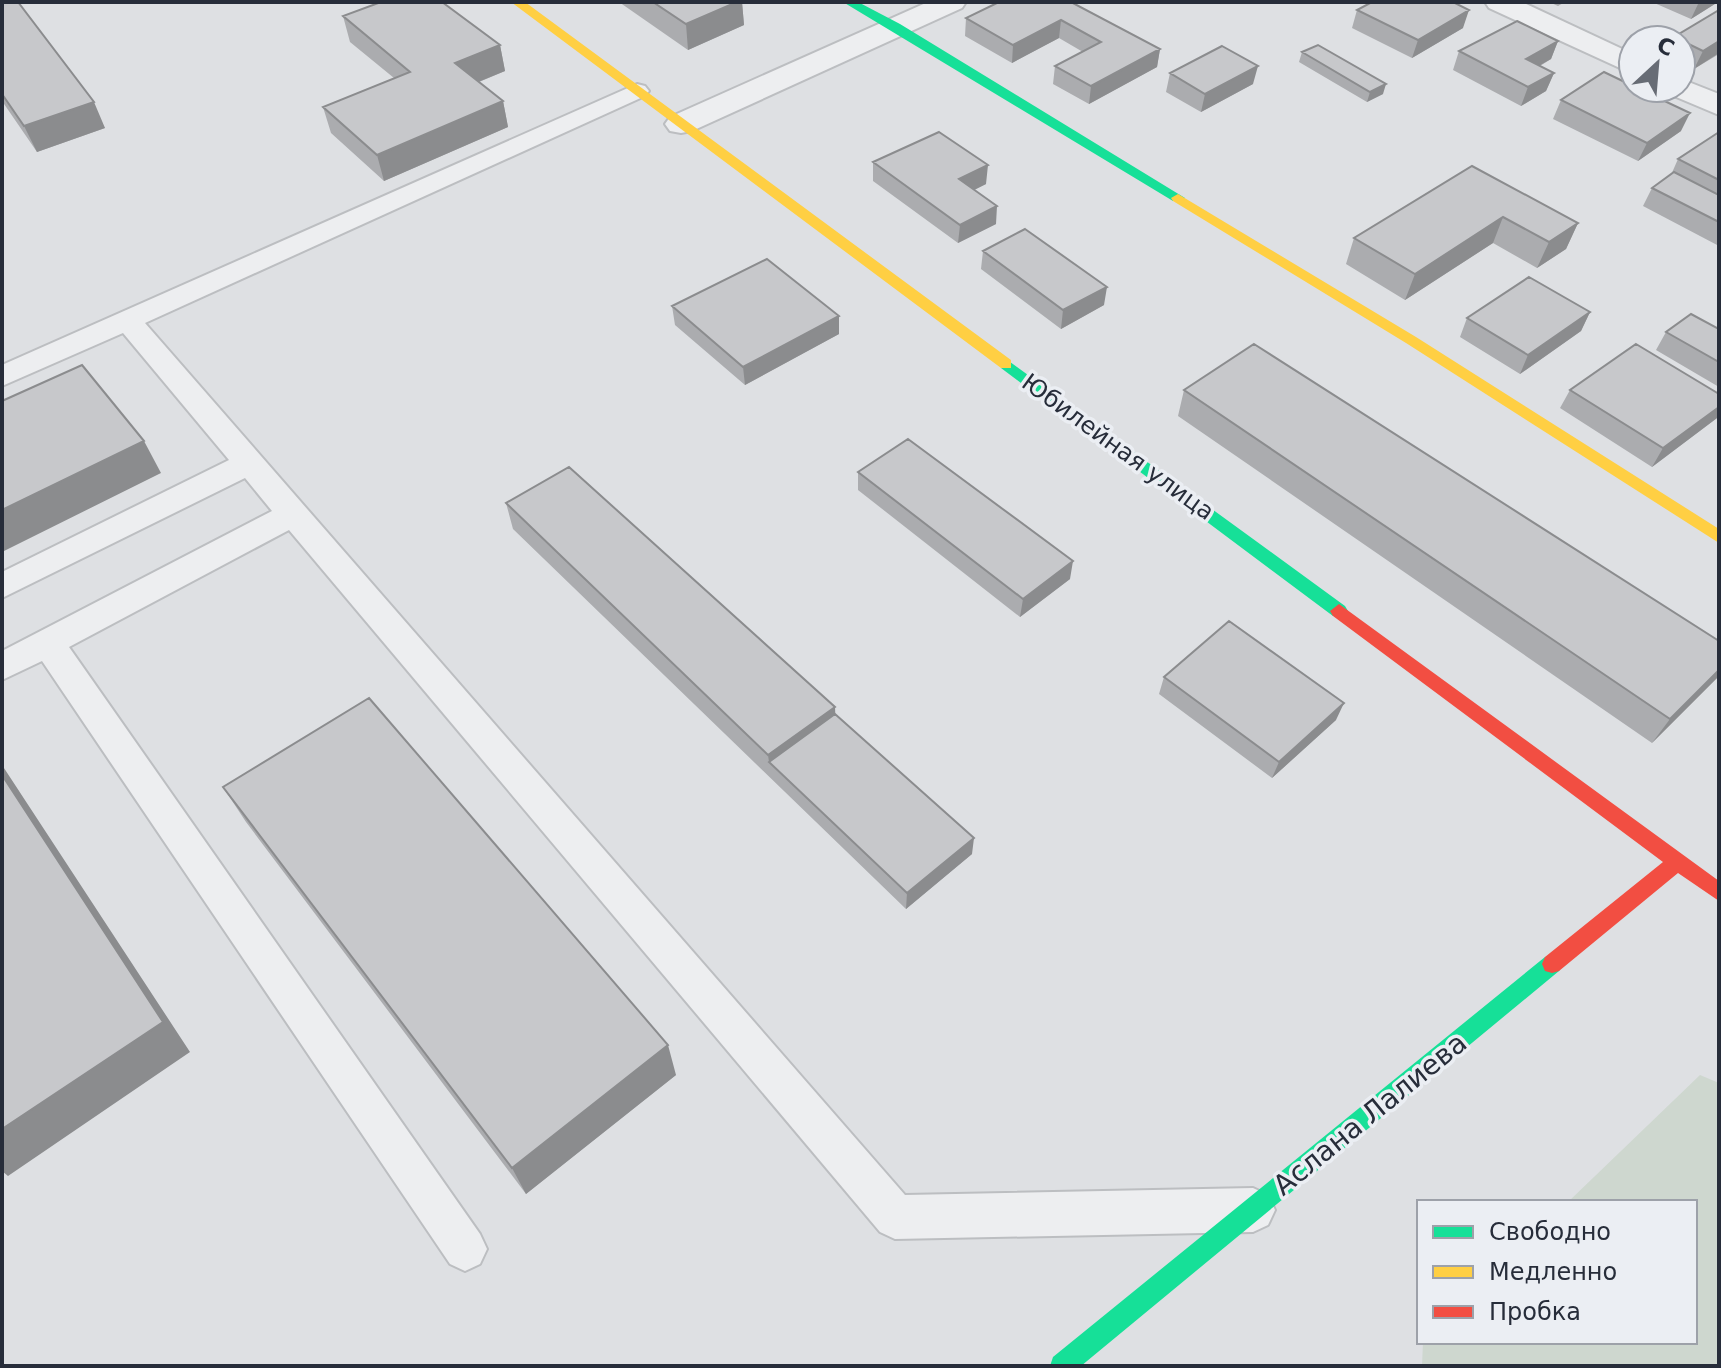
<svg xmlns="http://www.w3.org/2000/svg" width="1721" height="1368" viewBox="0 0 1721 1368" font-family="'DejaVu Sans',sans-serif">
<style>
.green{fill:#ced7cf}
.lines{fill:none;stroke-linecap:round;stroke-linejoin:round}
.lane-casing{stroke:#bcbec1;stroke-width:4}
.street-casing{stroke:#bcbec1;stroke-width:4}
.lane{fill:#edeef0;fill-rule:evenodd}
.street{fill:#edeef0;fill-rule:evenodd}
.fast{fill:#16e098;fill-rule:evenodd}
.slow{fill:#ffcf43;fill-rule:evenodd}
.jam{fill:#f24e42;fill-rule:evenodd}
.wall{fill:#abacaf}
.shaded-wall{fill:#8b8c8e}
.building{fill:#c7c8cb;stroke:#8b8c8e;stroke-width:2}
.labels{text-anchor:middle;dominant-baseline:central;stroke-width:7;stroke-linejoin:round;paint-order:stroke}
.street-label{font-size:24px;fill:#272d3a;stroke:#ebeef3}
.near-street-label{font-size:28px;fill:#272d3a;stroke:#ebeef3}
</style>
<rect width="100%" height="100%" fill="#dee0e3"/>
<path class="green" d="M1700,1075L1719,1083V1366H1422L1423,1342H1695V1202H1568Z"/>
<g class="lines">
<g class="lane-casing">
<path id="lane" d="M637,84L645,86L649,91L645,96L145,323L905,1195L1253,1188L1268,1195L1275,1210L1268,1225L1253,1232L895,1239L880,1232L289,530L69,647L480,1234L487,1249L480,1264L465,1271L450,1264L42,661L2,680V651L272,511L245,478L2,598V572L229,460L123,333L2,386V365Z"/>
</g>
<g class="street-casing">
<path id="street" d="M928,2H966L962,8L692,131L681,133L670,131L665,124L670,117Z
M1485,2H1522L1633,54V74L1489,8Z
M1681,79L1719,94V115L1669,94L1665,88H1681Z"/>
</g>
<use href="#lane" class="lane"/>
<use href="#street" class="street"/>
<path class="fast" d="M843,2H858L900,24L1185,198L1183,201H1173Z
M1006,359L1345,606L1348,611L1345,616H1333L1001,368V360Z
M1552,955L1559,957L1562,964L1559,971L1081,1366H1050L1053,1357L1545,957Z"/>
<path class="slow" d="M511,2H525L1011,360V368H1001Z
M1178,194L1416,337L1719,529V543L1406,343L1173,201L1171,198Z"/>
<path class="jam" d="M1339,604L1719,881V901L1678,873L1559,971L1552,973L1545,971L1542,964L1545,957L1663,862L1333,616L1330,611Z"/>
</g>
<path class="wall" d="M2,2L105,128L37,152L2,101Z
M619,2H742L744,25L688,50Z
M999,2L1160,49L1157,67L1089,104L1053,84L1055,66L1083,52L1059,38L1012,63L965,36L966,18Z
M1549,2H1565L1558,6Z
M1652,2H1718L1691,19Z
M1357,10L1463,28L1412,58L1352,28Z
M1719,10V54L1694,69L1681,63V40H1673L1674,37Z
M343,16L500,45L505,71L479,82L503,101L508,127L384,181L331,133L323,107L394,78L350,42Z
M1558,41L1551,59L1540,66L1554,73L1546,91L1521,106L1453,70L1459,51Z
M1302,52L1383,94L1367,102L1299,62Z
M1170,73L1253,84L1201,112L1166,92Z
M1561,100L1681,131L1638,161L1553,119Z
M1719,132V246L1643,206L1652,188L1671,175L1678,159Z
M873,162L986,184L974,190L996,224L958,243L873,181Z
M1472,166L1578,223L1566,249L1537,268L1493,243L1405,300L1346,264L1354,238Z
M983,251L1104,305L1061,329L981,269Z
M672,306L839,316V334L745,385L675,325Z
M1590,312L1581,331L1520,374L1460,337L1467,318Z
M1719,329V387L1656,350L1666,332Z
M1184,390L1719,641V676L1652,743L1178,416Z
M1570,390L1717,418L1652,467L1560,408Z
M858,472L1070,579L1020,617L858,490Z
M506,503L835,714L972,854L906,909L513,529Z
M1164,677L1336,720L1272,778L1159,694Z
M223,787L676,1075L526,1194L246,822Z"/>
<path class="shaded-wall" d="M737,2H742L744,25L688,50L686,24Z
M1699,2H1718L1691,19Z
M1469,10L1463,28L1412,58L1418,40Z
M1061,20L1059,38L1012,63L1013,45Z
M1558,41L1551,59L1519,77L1526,59Z
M1719,41V53L1694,69L1703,51Z
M500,45L505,71L461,89L455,63Z
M1160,49L1157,67L1089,104L1091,86Z
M1258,66L1253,84L1201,112L1205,94Z
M1554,73L1546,91L1521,106L1528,87Z
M1386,84L1383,94L1367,102L1370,92Z
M503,101L508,127L384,181L377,155Z
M94,102L105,128L37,152L24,126Z
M1690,113L1681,131L1638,161L1647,143Z
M988,165L986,184L958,198L959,179Z
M997,206L996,224L958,243L960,225Z
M1503,217L1493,243L1405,300L1415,274Z
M1578,223L1566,249L1537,268L1549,242Z
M1107,287L1104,305L1061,329L1063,310Z
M1590,312L1581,331L1520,374L1528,355Z
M839,316V334L745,385L743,367Z
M1719,407V415L1717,418L1652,467L1663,448Z
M144,441L161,473L2,552V510Z
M1073,561L1070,579L1020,617L1023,599Z
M1719,670V676L1652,743L1670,719Z
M1344,703L1336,720L1272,778L1279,762Z
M835,707L836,731L769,762L768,755Z
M2,765L190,1052L8,1176L2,1171Z
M974,838L972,854L906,909L907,893Z
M668,1045L676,1075L526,1194L512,1168Z"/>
<path class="building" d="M2,2H18L94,102L24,126L2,94Z
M381,2H442L500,45L455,63L503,101L377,155L323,107L410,72L343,16Z
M653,2H737L686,24Z
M999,2H1071L1160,49L1091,86L1055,66L1101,42L1061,20L1013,45L966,18Z
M1372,2H1453L1469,10L1418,40L1357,10Z
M1719,10V41L1703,51L1674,37Z
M1517,21L1558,41L1526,59L1554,73L1528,87L1459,51Z
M1318,45L1386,84L1370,92L1302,52Z
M1222,46L1258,66L1205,94L1170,73Z
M1604,72L1633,86V88H1637L1690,113L1647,143L1561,100Z
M939,132L988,165L959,179L997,206L960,225L873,162Z
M1719,132V180L1678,159Z
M1472,166L1578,223L1549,242L1503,217L1415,274L1354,238Z
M1674,172L1719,195V222L1652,188Z
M1025,229L1107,287L1063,310L983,251Z
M767,259L839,316L743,367L672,306Z
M1529,277L1590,312L1528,355L1467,318Z
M1691,314L1719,329V362L1666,332Z
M1254,344L1719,641V670L1670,719L1184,390Z
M1636,344L1719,394V407L1663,448L1570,390Z
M82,365L144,441L2,510V401Z
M908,439L1073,561L1023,599L858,472Z
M569,467L835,707L768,755L506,503Z
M1229,621L1344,703L1279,762L1164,677Z
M369,698L668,1045L512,1168L223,787Z
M835,714L974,838L907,893L769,762Z
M2,775L163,1022L2,1129Z"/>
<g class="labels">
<g class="street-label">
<text transform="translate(1118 447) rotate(36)">Юбилейная улица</text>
</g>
<g class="near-street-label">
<text transform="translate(1370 1114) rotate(-39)">Аслана Лалиева</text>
</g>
</g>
<rect width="1721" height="1368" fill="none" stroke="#272d3a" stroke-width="8"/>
<rect x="1417" y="1200" width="280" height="144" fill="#ebeef3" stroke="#9da1a9" stroke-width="2"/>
<rect x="1433" y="1226" width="40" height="12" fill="#16e098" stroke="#9da1a9" stroke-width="2"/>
<text x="1489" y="1240" font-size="24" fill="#272d3a">Свободно</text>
<rect x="1433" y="1266" width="40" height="12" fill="#ffcf43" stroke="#9da1a9" stroke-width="2"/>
<text x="1489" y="1280" font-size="24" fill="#272d3a">Медленно</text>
<rect x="1433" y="1306" width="40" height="12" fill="#f24e42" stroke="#9da1a9" stroke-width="2"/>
<text x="1489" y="1320" font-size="24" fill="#272d3a">Пробка</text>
<g transform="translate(1657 64) rotate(26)"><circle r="38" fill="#ebeef3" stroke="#9da1a9" stroke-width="2"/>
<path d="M0-6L14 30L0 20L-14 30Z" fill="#676c75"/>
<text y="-12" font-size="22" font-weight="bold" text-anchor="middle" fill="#272d3a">С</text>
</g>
</svg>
